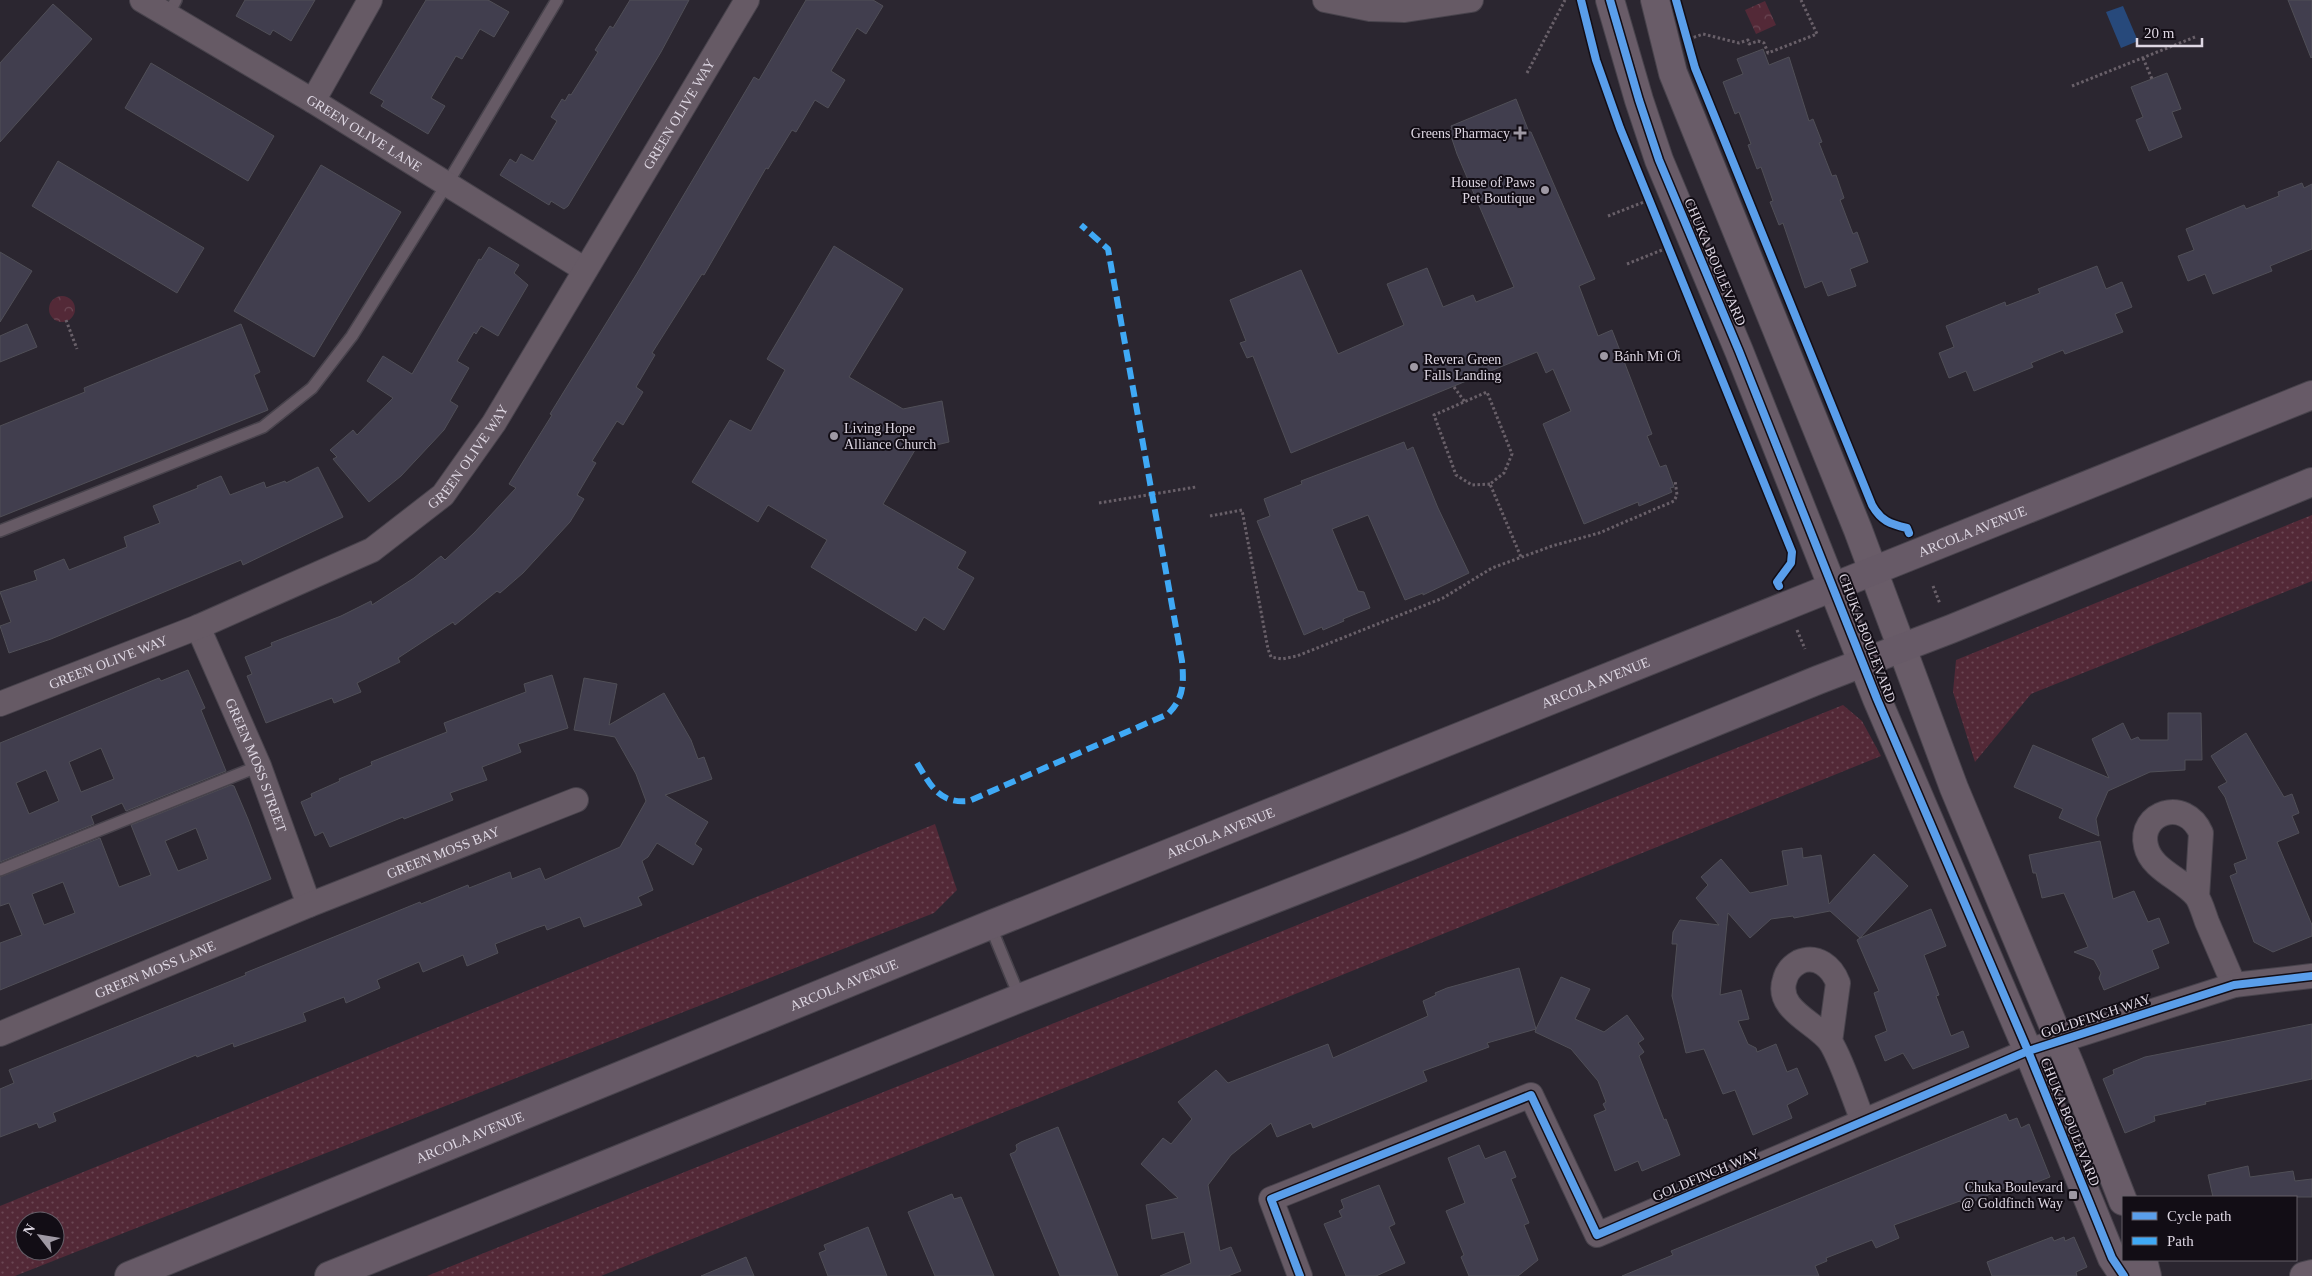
<svg xmlns="http://www.w3.org/2000/svg" width="2312" height="1276" viewBox="0 0 2312 1276" font-family="Georgia,serif">
<style>
.grass{fill:url(#grass-dots);fill-rule:evenodd}
.park{fill:url(#park-crowns)}
.water{fill:#27497b}
.building{fill:#413e4e;stroke:#504f57;fill-rule:evenodd}
.lines{fill:none;stroke-linecap:round;stroke-linejoin:round}
.lane-casing{stroke:#48434c;stroke-width:14}
.street-casing{stroke:#48434c;stroke-width:26}
.secondary-casing{stroke:#48434c;stroke-width:30}
.primary-casing{stroke:#48434c;stroke-width:30}
.path{stroke:#696069;stroke-width:3;stroke-dasharray:2.5 2.5;stroke-linecap:butt}
.lane{stroke:#665a65;stroke-width:11}
.street{stroke:#665a65;stroke-width:24}
.secondary{stroke:#695c68;stroke-width:28}
.primary{stroke:#675a67;stroke-width:28}
.quiet{stroke:#3fa9f5;stroke-width:6;stroke-dasharray:12 6;stroke-linecap:butt}
.cycleway-casing{stroke:#120d15;stroke-width:11}
.cycleway{stroke:#5a9eea;stroke-width:8}
.poi-dot{fill:#9f99a4;stroke:#120d15;stroke-width:2}
.labels{text-anchor:middle;dominant-baseline:central;stroke-width:4;stroke-linejoin:round;paint-order:stroke}
.street-label{font-size:14px;fill:#ded7e3;stroke:#120d15}
.poi-label{font-size:14px;fill:#ded7e3;stroke:#120d15;text-anchor:end}
</style>
<defs>
<pattern id="grass-dots" width="8" height="8" patternUnits="userSpaceOnUse" patternTransform="scale(1.25)"><rect width="8" height="8" fill="#532937"/><path d="M2 2h.1M6 6h.1" fill="none" stroke="#6b4754" stroke-width="1.8" stroke-linecap="round"/></pattern>
<pattern id="park-crowns" width="20" height="18" patternUnits="userSpaceOnUse" patternTransform="scale(1.25)"><rect width="20" height="18" fill="#532937"/><path d="M2 6a3 3 0 1 1 6 0M12 15a3 3 0 1 1 6 0" fill="none" stroke="#6b4754"/></pattern>
</defs>
<rect width="100%" height="100%" fill="#2b2630"/>
<path class="grass" d="M2312,515V581L2031,694L1975,762L1953,692L1956,660Z
M1843,705L1862,721L1881,756L601,1276H427Z
M935,824L957,890L934,913L15,1276H0V1206ZM25,1221H55V1251H25Z"/>
<path class="park" d="M1765,1L1776,25L1756,34L1745,10Z
M49 309a13 13 0 1 1 26 0a13 13 0 1 1-26 0Z"/>
<path class="water" d="M2123,6L2138,41L2121,48L2106,12Z"/>
<path class="building" d="M245,0H315L291,41L273,30L270,35L236,16Z
M426,0H488L509,12L494,37L480,29L462,59L456,56L431,98L445,106L428,134L381,106L384,101L370,93Z
M630,0H689L661,52L568,206L564,209L551,201L549,205L500,175L510,159L516,163L521,154L533,161L557,121L551,117L562,99L565,101L569,94L571,95L598,52L595,50L610,26L613,28Z
M806,0H873L883,6L866,34L857,28L831,71L845,80L828,108L815,100L796,132L792,130L768,169L766,168L704,275L702,274L652,353L655,355L636,387L643,392L623,425L617,421L592,461L596,463L577,495L584,499L570,522L523,573L500,593L497,591L455,625L453,622L398,658L400,662L357,683L361,692L334,703L332,698L266,723L247,676L252,674L245,657L272,646L271,643L341,616L371,601L372,605L414,578L441,556L445,560L474,533L516,488L509,484L552,415L550,414L636,275L754,77L759,80Z
M2288,0H2312V57L2311,58Z
M53,4L92,39L0,142V63Z
M1763,49L1769,65L1789,57L1809,121L1813,119L1822,142L1819,143L1832,176L1836,175L1844,198L1840,200L1853,234L1857,232L1868,262L1850,269L1856,286L1828,296L1822,281L1805,288L1783,223L1779,225L1770,202L1773,201L1761,167L1757,169L1748,145L1751,144L1739,112L1735,114L1723,82L1743,74L1737,59Z
M151,63L274,136L248,181L125,108Z
M2167,73L2181,109L2172,112L2182,137L2149,151L2136,120L2143,117L2131,87Z
M1516,99L1529,132H1531L1595,279L1579,286L1598,336L1612,330L1652,434L1647,436L1660,467L1666,465L1674,487L1670,488L1672,492L1639,506L1638,502L1584,524L1543,424L1571,411L1553,369L1546,373L1537,352L1291,453L1253,356L1247,358L1240,343L1246,341L1230,300L1301,270L1338,354L1404,325L1387,284L1427,268L1443,307L1473,295L1476,302L1514,287L1457,154L1449,130L1452,129L1451,126Z
M58,161L204,248L177,293L32,206Z
M321,165L401,212L314,357L234,311Z
M2302,183L2304,188L2312,184V249L2270,266L2272,271L2213,294L2205,274L2188,281L2178,256L2194,250L2186,229L2244,205L2246,209L2279,196L2278,192Z
M834,246L903,289L849,377L903,409L942,401L949,442L915,450L883,504L966,552L957,568L974,578L944,630L924,617L916,631L811,567L827,540L768,505L758,522L692,482L730,420L751,431L785,370L767,359Z
M489,247L519,265L514,273L528,285L498,336L481,326L476,334L474,332L457,361L469,368L450,401L458,406L444,430L401,476L369,502L333,459L337,457L330,450L353,430L357,435L393,398L367,381L383,356L412,374L479,259L481,260Z
M0,252L32,271L0,322Z
M2097,266L2106,289L2122,282L2132,307L2115,314L2123,332L2065,354L2063,350L2031,363L2033,367L1974,391L1966,371L1949,378L1939,353L1954,347L1946,326L2005,302L2006,306L2040,293L2038,289Z
M27,324L37,347L0,362V336Z
M241,324L260,372L254,375L268,410L0,517V426L85,392L84,388Z
M1404,442L1407,450L1413,447L1438,508L1469,573L1423,595V593L1405,600L1368,515L1332,529L1358,591L1364,592L1370,608L1343,619L1344,621L1323,630L1322,627L1304,635L1257,521L1270,516L1264,499L1302,484L1301,481Z
M318,467L343,517L243,565L241,560L51,639L9,653L0,626L11,622L0,592L37,580L34,571L64,559L69,570L127,547L124,537L160,523L153,506L198,488L197,486L221,476L230,495L264,482L266,488L285,481L286,483Z
M188,670L205,708L201,710L226,771L126,811L122,803L91,816L94,824L0,862V743L159,678L161,681ZM101,748L114,779L81,792L69,762ZM46,770L59,801L29,814L16,783Z
M552,675L568,728L518,744L521,752L482,767L487,780L450,793L453,800L404,819L403,817L330,847L323,832L315,836L301,802L312,797L311,794L340,781L339,779L372,765L371,762L447,732L444,723L526,692L524,684Z
M584,678L617,684L609,725L664,693L691,740L698,759L704,757L712,779L665,795L708,822L695,844L702,849L693,865L657,843L648,857L642,861L653,890L638,897L642,905L584,927L580,917L547,930L545,925L536,928L495,944L498,953L467,966L463,955L423,972L419,962L377,980L380,988L346,1003L344,997L303,1013L306,1021L234,1047L233,1043L197,1057L196,1055L53,1113L56,1121L39,1128L37,1123L0,1137V1089L14,1083L9,1070L246,975L245,973L420,902L421,904L468,885L469,888L510,872L512,879L540,868L545,880L620,847L646,801L636,774L615,737L574,730Z
M2168,713H2201L2202,760H2185V770L2150,772L2108,791L2096,819L2099,836L2059,818L2063,809L2014,787L2033,745L2109,778L2092,739L2123,723L2131,740L2138,737L2140,740H2168Z
M2246,733L2284,797L2292,794L2299,813L2292,816L2299,833L2277,842L2312,925V936L2273,952L2254,942L2230,876L2237,873L2234,864L2247,859L2225,797L2218,787L2227,782L2211,756Z
M231,785L234,786L248,819L271,879L0,990V943L22,935L9,903L0,906V877L100,838L119,887L151,875L131,825ZM196,828L208,859L178,871L165,841ZM63,882L75,913L44,925L32,894Z
M2100,841L2113,899L2134,891L2148,922L2159,918L2169,943L2152,950L2159,968L2104,990L2099,978L2101,973L2094,960L2074,952L2088,947L2064,893L2042,898L2036,873H2033L2029,855Z
M1802,848L1803,858L1821,855L1829,904L1874,854L1908,886L1860,938L1931,909L1946,946L1924,955L1939,995L1936,996L1951,1036L1963,1031L1969,1047L1913,1069L1903,1053L1885,1061L1875,1036L1887,1031L1874,993L1879,991L1857,940L1860,938L1830,911L1794,918L1793,916L1771,919L1750,938L1728,913L1720,995L1741,990L1749,1019L1738,1021L1748,1044L1756,1048L1757,1052L1776,1044L1787,1072L1797,1068L1808,1094L1787,1105L1792,1118L1753,1135L1735,1090L1723,1094L1704,1049L1686,1053L1672,996L1677,944H1672L1673,932L1680,920L1719,925L1696,898L1708,885L1701,877L1721,859L1750,893L1788,885L1782,851Z
M1519,968L1536,1029L1561,977L1590,989L1575,1019L1604,1032L1627,1015L1644,1039L1638,1043L1644,1052L1639,1056L1664,1120L1666,1119L1680,1155L1642,1171L1638,1161L1615,1171L1594,1115L1606,1110L1603,1104L1606,1102L1598,1081L1571,1049L1535,1032L1536,1029L1487,1043L1489,1047L1423,1071L1427,1081L1313,1128L1311,1123L1277,1137L1271,1123L1231,1155L1208,1185L1220,1251L1231,1247L1241,1271L1228,1276H1160L1191,1263L1184,1232L1152,1239L1146,1205L1178,1198L1141,1164L1163,1138L1171,1144L1192,1119L1178,1102L1216,1070L1228,1083L1328,1044L1333,1058L1428,1016L1423,1001L1436,995L1435,993L1447,988Z
M2312,1024V1079L2205,1102L2206,1104L2154,1116L2155,1121L2125,1133L2103,1079L2114,1074L2113,1070L2145,1057Z
M2006,1114L2009,1121L2017,1118L2021,1128L2029,1124L2050,1177L2007,1194L2005,1188L1962,1206L1960,1201L1894,1225L1899,1238L1876,1248L1872,1240L1826,1258L1827,1261L1815,1266L1819,1276H1622L1673,1255L1671,1251Z
M1058,1127L1089,1203L1118,1276H1060L1010,1154L1015,1152L1017,1149L1016,1145L1021,1142Z
M1479,1145L1485,1159L1505,1151L1516,1177L1511,1179L1529,1223L1524,1225L1538,1260L1518,1276H1469L1461,1257L1464,1255L1446,1211L1465,1203L1448,1158Z
M2248,1166L2250,1177L2293,1171L2295,1181L2312,1179V1197H2213L2208,1175Z
M1379,1185L1395,1224L1389,1227L1405,1263L1376,1276H1346L1324,1224L1342,1217L1339,1211L1344,1208L1341,1200Z
M952,1194L954,1199L961,1197L994,1276H935L908,1212Z
M868,1227L887,1276H828L819,1253L826,1250L824,1245Z
M2052,1237L2054,1241L2064,1237L2065,1241L2074,1237L2087,1267L2076,1272L2077,1276H1992L1987,1262Z
M746,1257L754,1276H701Z"/>
<g class="lines">
<g class="lane-casing">
<path id="lane" d="M168,15L176,0
M0,531L263,427L312,388L352,336L447,184L557,0
M0,870L259,766
M990,925L1020,998"/>
</g>
<g class="street-casing">
<g id="street">
<path id="s1" d="M142,0L313,101L584,269"/>
<path d="M1325,0L1370,9L1405,10L1471,0"/>
<path d="M313,101L370,0"/>
<path id="s2" d="M198,627L259,766L309,905"/>
<path id="s3" d="M0,704L198,627L372,550L443,495L494,423L747,0"/>
<path d="M2197,897L2201,833C2185,796 2138,813 2146,846C2151,870 2183,879 2197,897C2201,903 2204,914 2207,922C2216,943 2225,964 2234,985"/>
<path id="s4" d="M0,1034L309,905L576,800"/>
<path d="M1830,1042L1838,983C1832,967 1817,954 1799,962C1792,966 1787,971 1785,979C1774,1010 1818,1023 1831,1043C1843,1063 1854,1099 1863,1121"/>
<path d="M1300,1276L1271,1199L1531,1095L1597,1235L2028,1051L2234,985L2312,976"/>
</g>
</g>
<g class="secondary-casing">
<path id="secondary" d="M1610,0L1639,100L1659,160L1739,351L1877,699L2028,1051L2112,1258L2124,1276
M1655,0L1673,73L1858,530L1954,788L2072,1070L2123,1201
M2143,1260L2147,1276
M2304,1276L2312,1274"/>
</g>
<g class="primary-casing">
<g id="primary">
<path id="s5" d="M129,1276L990,925L2312,395"/>
<path d="M329,1276L1020,998L1410,846L1818,680L1951,629L2312,482"/>
</g>
</g>
<path class="path" d="M1689,39L1703,34L1739,43L1748,40L1749,44L1758,41L1764,43L1768,53L1817,34L1801,0
M2143,58L2152,79
M1527,73L1565,0
M2072,86L2195,37
M1608,216L1649,200
M1627,264L1667,248
M66,320L77,349
M1454,387L1465,402
M1490,484L1472,485L1456,475L1434,415L1487,392L1512,454L1504,473L1490,484L1521,557
M1099,503L1196,487
M1210,516L1242,510L1268,649L1271,657L1282,659L1297,656L1443,598L1492,568L1552,546L1599,533L1674,501L1677,495L1675,480
M1933,586L1940,604
M1797,630L1805,649"/>
<use href="#lane" class="lane"/>
<use href="#street" class="street"/>
<use href="#secondary" class="secondary"/>
<use href="#primary" class="primary"/>
<path class="quiet" d="M917,763C931,786 939,804 969,801L1168,714C1184,698 1184,683 1182,661L1108,249L1081,225"/>
<g class="cycleway-casing">
<path id="cycleway" d="M1581,0L1596,60L1620,128L1792,552L1791,563L1777,582L1779,586
M1610,0L1639,100L1659,160L1739,351L1877,699L2028,1051L2112,1258L2124,1276
M1676,0L1695,68L1872,505C1881,521 1890,524 1907,528L1909,533
M1300,1276L1271,1199L1531,1095L1597,1235L2028,1051L2234,985L2312,976"/>
</g>
<use href="#cycleway" class="cycleway"/>
</g>
<g class="poi-dot">
<path d="M1517.5 125.5h5v5h5v5h-5v5h-5v-5h-5v-5h5z"/>
<circle cx="1545" cy="190" r="5"/>
<circle cx="1604" cy="356" r="5"/>
<circle cx="1414" cy="367" r="5"/>
<circle cx="834" cy="436" r="5"/>
<rect x="2068" y="1190" width="10" height="10" rx="2.5"/>
</g>
<g class="labels">
<g class="street-label">
<text stroke="none"><textPath href="#s3" startOffset="941">GREEN OLIVE WAY</textPath></text>
<text stroke="none"><textPath href="#s1" startOffset="259">GREEN OLIVE LANE</textPath></text>
<text transform="translate(1715 262) rotate(67)">CHUKA BOULEVARD</text>
<text stroke="none"><textPath href="#s3" startOffset="538">GREEN OLIVE WAY</textPath></text>
<text stroke="none"><textPath href="#s5" startOffset="1988">ARCOLA AVENUE</textPath></text>
<text transform="translate(1867 638) rotate(69)">CHUKA BOULEVARD</text>
<text stroke="none"><textPath href="#s3" startOffset="116">GREEN OLIVE WAY</textPath></text>
<text stroke="none"><textPath href="#s5" startOffset="1582">ARCOLA AVENUE</textPath></text>
<text stroke="none"><textPath href="#s2" startOffset="150">GREEN MOSS STREET</textPath></text>
<text stroke="none"><textPath href="#s5" startOffset="1178">ARCOLA AVENUE</textPath></text>
<text stroke="none"><textPath href="#s4" startOffset="479">GREEN MOSS BAY</textPath></text>
<text stroke="none"><textPath href="#s4" startOffset="168">GREEN MOSS LANE</textPath></text>
<text stroke="none"><textPath href="#s5" startOffset="772">ARCOLA AVENUE</textPath></text>
<text transform="translate(2096 1016) rotate(-18)">GOLDFINCH WAY</text>
<text transform="translate(2070 1122) rotate(68)">CHUKA BOULEVARD</text>
<text stroke="none"><textPath href="#s5" startOffset="368">ARCOLA AVENUE</textPath></text>
<text transform="translate(1706 1175) rotate(-23)">GOLDFINCH WAY</text>
</g>
<g class="poi-label">
<text x="1510" y="133">Greens Pharmacy</text>
<text x="1535" y="182">House of Paws<tspan x="1535" dy="16">Pet Boutique</tspan></text>
<text x="1614" y="356" text-anchor="start">Bánh Mì Ơi</text>
<text x="1424" y="359" text-anchor="start">Revera Green<tspan x="1424" dy="16">Falls Landing</tspan></text>
<text x="844" y="428" text-anchor="start">Living Hope<tspan x="844" dy="16">Alliance Church</tspan></text>
<text x="2063" y="1187">Chuka Boulevard<tspan x="2063" dy="16">@ Goldfinch Way</tspan></text>
</g>
</g>
<rect x="2122" y="1196" width="175" height="65" fill="#120d15" stroke="#645e67"/>
<rect x="2132" y="1212" width="25" height="8" fill="#5a9eea" stroke="#645e67"/>
<text x="2167" y="1221" font-size="15" fill="#ded7e3">Cycle path</text>
<rect x="2132" y="1237" width="25" height="8" fill="#3fa9f5" stroke="#645e67"/>
<text x="2167" y="1246" font-size="15" fill="#ded7e3">Path</text>
<g transform="translate(40 1236) rotate(301)"><circle r="24" fill="#120d15" stroke="#645e67"/>
<path d="M0-4L9 19L0 12L-9 19Z" fill="#9f99a4"/>
<text y="-8" font-size="14" font-weight="bold" text-anchor="middle" fill="#ded7e3">N</text>
</g>
<path d="M2137 38v8h65v-8" fill="none" stroke="#ded7e3" stroke-width="2.5"/>
<text x="2144" y="38" font-size="15" fill="#ded7e3" stroke="#120d15" stroke-width="4" paint-order="stroke">20 m</text>
</svg>
